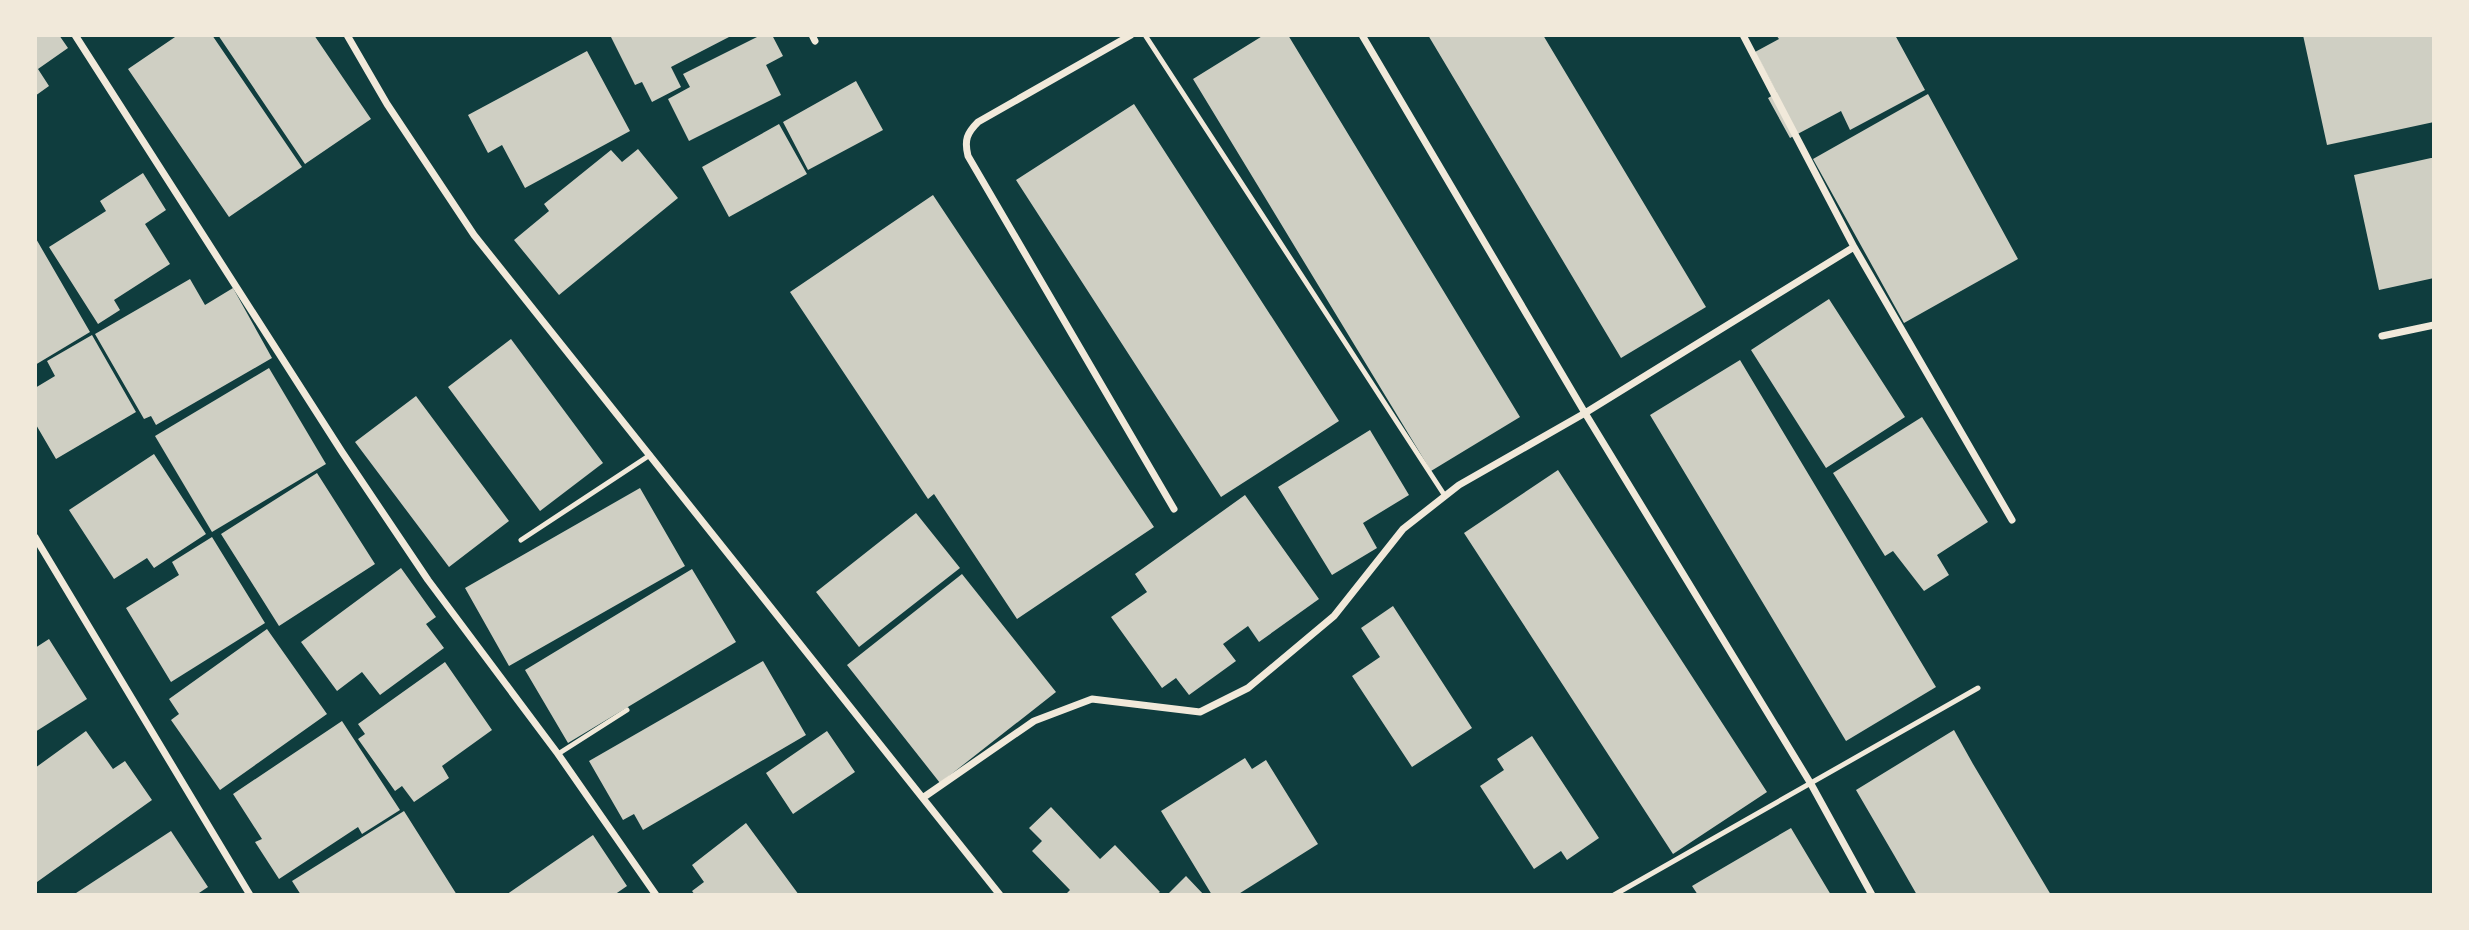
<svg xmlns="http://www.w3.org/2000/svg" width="2469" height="930" viewBox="0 0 2469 930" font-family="Signika,sans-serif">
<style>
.building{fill:#cfcfc3}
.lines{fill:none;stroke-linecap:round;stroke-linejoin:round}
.service{stroke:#f1e9da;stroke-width:5}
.minor{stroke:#f1e9da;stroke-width:7}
</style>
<rect width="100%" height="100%" fill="#0f3d3e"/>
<path class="building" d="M35,35H59L68,48L38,69L49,86L35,96Z
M178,35H212L302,167L229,217L128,69Z
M218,35H314L371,119L305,164Z
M610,35H728L729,37L671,67L681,87L652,102L642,82L635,85Z
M761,35H772L783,56L766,65L781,95L689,141L668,99L690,87L683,74Z
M1264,35H1288L1520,417L1431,471L1193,79Z
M1428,35H1543L1706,307L1621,358Z
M1776,35H1895L1925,90L1850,130L1841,111L1790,138L1768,98L1777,93L1755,52L1779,39Z
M2303,35H2434V122L2327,145Z
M587,51L630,131L525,188L502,145L488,153L468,115Z
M856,81L883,130L808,170L783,122Z
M1928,94L2018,259L1904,323L1813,159Z
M1134,104L1339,421L1221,497L1016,180Z
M779,124L807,174L729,217L702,167Z
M638,149L678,198L559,295L514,240L549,211L544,204L611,150L622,162Z
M2431,158H2434V278L2379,290L2354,175Z
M143,173L166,210L145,224L170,264L114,300L120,310L98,324L49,247L106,211L100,201Z
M933,195L1154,527L1017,619L934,494L928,499L790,292Z
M35,237L90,332L35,365Z
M190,279L205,305L233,288L272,358L156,425L151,416L144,419L95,334Z
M1829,299L1905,417L1826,468L1751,350Z
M92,335L136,412L56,459L35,423V388L55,376L47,361Z
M511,339L603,463L540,511L448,387Z
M1740,360L1936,687L1846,741L1650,415Z
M269,368L326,464L212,532L155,436Z
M416,396L509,521L449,567L355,442Z
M1922,417L1988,522L1937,555L1949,575L1924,591L1893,551L1885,556L1833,473Z
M1370,430L1409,495L1363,523L1377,548L1332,575L1278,487Z
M154,454L206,534L154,568L147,558L114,579L69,510Z
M1558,470L1767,792L1673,854L1464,533Z
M317,473L375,564L279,626L221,534Z
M640,488L685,566L509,666L465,588Z
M1245,495L1319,599L1259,642L1248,626L1223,644L1236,661L1189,695L1176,678L1162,688L1111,617L1147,592L1135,574Z
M916,513L960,568L859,647L816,592Z
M212,537L265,623L171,682L126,608L179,575L172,562Z
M401,568L436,617L426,624L444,648L380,695L362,672L337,691L301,642Z
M692,569L736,642L568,743L525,670Z
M962,574L1056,692L940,783L847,665Z
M1393,606L1472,728L1412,767L1352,676L1380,657L1361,628Z
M267,629L327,714L220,790L171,720L179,714L169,699Z
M49,639L87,699L35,732V648Z
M763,661L806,735L643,830L634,814L623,820L589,761Z
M445,662L492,730L442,766L449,778L414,802L402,786L395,791L358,739L365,734L358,724Z
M342,721L400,810L362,834L358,827L279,879L255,842L262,839L233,794Z
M1954,730L1973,764L2051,895H1917L1894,855L1856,790Z
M86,731L113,769L125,761L152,800L37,882L35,768Z
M827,731L855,772L793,814L766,773Z
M1532,736L1599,838L1567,860L1561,851L1534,869L1480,786L1504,770L1497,759Z
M1245,758L1252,769L1266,760L1318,844L1237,895H1212L1161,811Z
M1051,807L1100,859L1115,845L1160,892L1156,895H1065L1070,890L1032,851L1042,841L1029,828Z
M404,811L457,895H301L292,881Z
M746,823L799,895H695L692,891L704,882L692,865Z
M1791,828L1831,895H1698L1692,886Z
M171,831L208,887L196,895H73Z
M593,835L627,886L614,895H506Z
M1186,876L1204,895H1167Z"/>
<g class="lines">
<path class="service" d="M1145,35L1445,496
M521,540L650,455
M558,754L627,710
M1614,895L1978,688"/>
<path class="minor" d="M75,35L342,452L428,580L558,754L656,895
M347,35L387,104L474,235L1000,895
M812,35L815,41
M1131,35L978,122C967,133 964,140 968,156L1174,509
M1362,35L1585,413L1811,784L1872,895
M1854,247L2012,520
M2382,336L2434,325
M35,537L250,895
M924,797L1034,721L1092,699L1200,712L1248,688L1334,616L1403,529L1459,485L1585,413L1854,247L1743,35"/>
</g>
<rect width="2469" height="930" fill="none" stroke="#f1e9da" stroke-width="74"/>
</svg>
